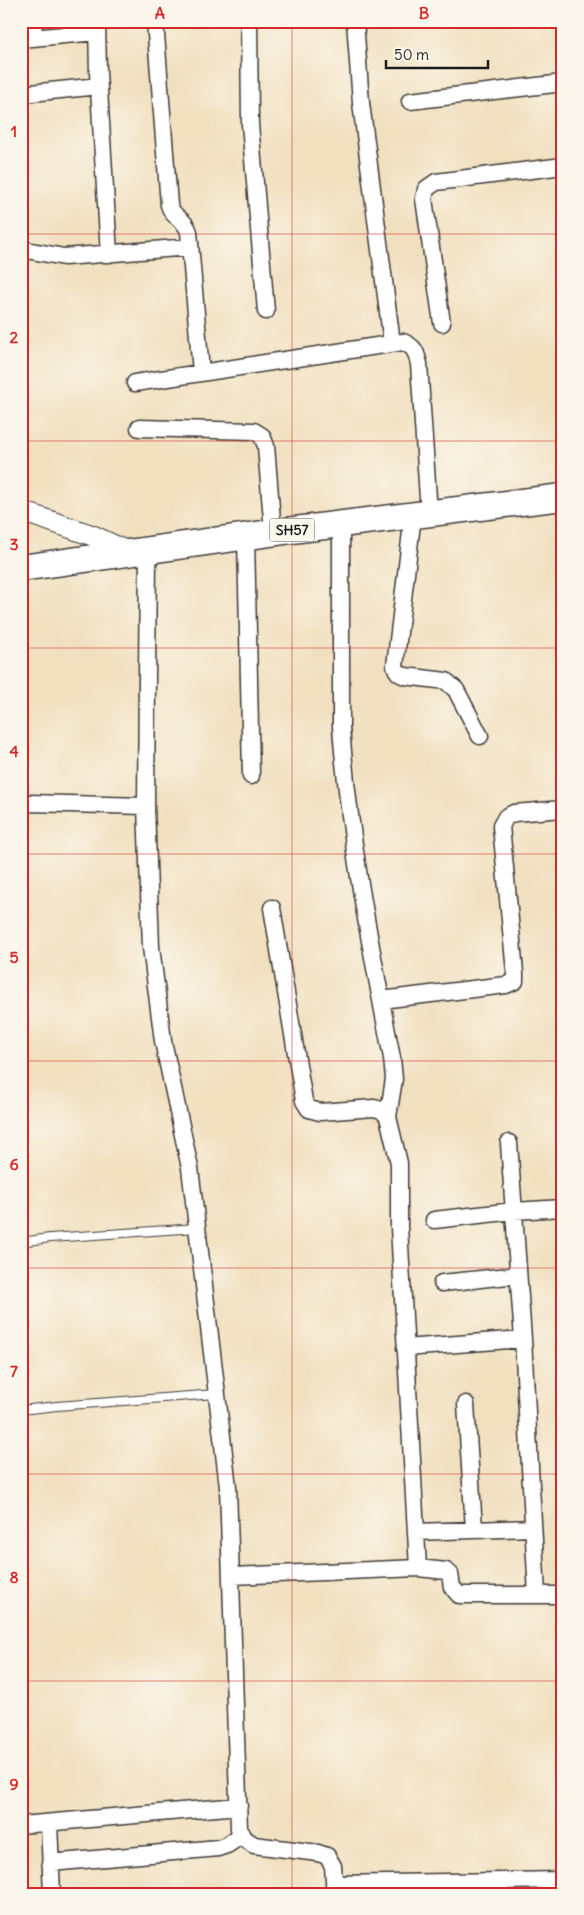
<svg xmlns="http://www.w3.org/2000/svg" width="584" height="1915" viewBox="0 0 584 1915" font-family="Delius,sans-serif">
<style>
.lines{fill:none;stroke-linecap:round;stroke-linejoin:round}
.service-casing{stroke:#3c3935;stroke-width:10}
.minor-casing{stroke:#3c3935;stroke-width:19}
.tertiary-casing{stroke:#3c3935;stroke-width:22}
.primary-casing{stroke:#3c3935;stroke-width:29}
.service{stroke:#fff;stroke-width:8}
.minor{stroke:#fff;stroke-width:16}
.tertiary{stroke:#fff;stroke-width:20}
.primary{stroke:#fff;stroke-width:26}
.grid{fill:none;stroke:#d62828;stroke-width:1;stroke-opacity:0.55}
.labels{text-anchor:middle;dominant-baseline:central;stroke-width:4.5;stroke-linejoin:round;paint-order:stroke}
.shield{fill:#fbf7ec;stroke:#5f5e5a;stroke-width:1}
.shield-label{font-size:14px;font-weight:bold;fill:#1c1c1c}
.neatline{fill:none;stroke:#d62828;stroke-width:2}
.grid-label{font-size:16px;text-anchor:middle;font-weight:bold;fill:#d62828}
</style>
<rect width="100%" height="100%" fill="#fbf7ec"/>
<filter id="ink" filterUnits="userSpaceOnUse"><feTurbulence type="fractalNoise" baseFrequency=".02" numOctaves="2"/><feDisplacementMap in="SourceGraphic" scale="10" xChannelSelector="R" yChannelSelector="G"/><feConvolveMatrix kernelMatrix="1 2 1 2 8 2 1 2 1" color-interpolation-filters="sRGB"/></filter>
<filter id="wash" filterUnits="userSpaceOnUse"><feTurbulence type="fractalNoise" baseFrequency=".0096" numOctaves="4" result="noise"/><feDisplacementMap in="SourceGraphic" scale="20" xChannelSelector="R" yChannelSelector="G"/><feGaussianBlur stdDeviation="1.12" result="paint"/><feColorMatrix in="noise" values="0 0 0 0 0 0 0 0 0 0 0 0 0 0 0 0 0 1.4 0 .05"/><feComposite in="paint" operator="in"/></filter>
<g filter="url(#wash)">
<rect width="100%" height="100%" fill="#f1e0c0"/>
</g>
<g filter="url(#ink)">
<g class="lines">
<g class="service-casing">
<path id="service" d="M21,1242L50,1238L197,1228
M21,1410L57,1406L216,1394"/>
</g>
<g class="minor-casing">
<path id="minor" d="M33,21L34,38
M97,21L98,73L109,254
M155,21L169,205C173,219 185,218 189,232L201,372
M249,21L250,124L266,311
M355,21L361,103L392,343
M21,39L97,32
M21,94L99,86
M410,101L563,83
M21,249L64,257L190,247
M442,323L424,199L426,189L436,182L563,166
M135,383L403,342C415,347 416,352 419,364L429,513
M139,428L254,431L262,436L266,446L273,533
M413,515L395,666C397,672 399,674 405,676L446,681L456,690L480,736
M341,525V727C349,839 371,948 392,1058L394,1079L388,1117
M246,537L251,776
M148,551L146,806L151,947L163,1041L190,1168L228,1487L239,1829L245,1839L254,1845L318,1853L327,1856L333,1866L335,1894
M21,806L28,803L146,806
M272,908L304,1101L309,1109L320,1112L374,1108L382,1110L388,1117L399,1163V1227L418,1568
M381,1000L506,985L515,981V972L501,826L506,817L514,813L563,809
M509,1143L523,1339L537,1595
M434,1220L514,1211L563,1208
M442,1283L518,1275
M405,1348L523,1339
M466,1404L474,1529
M416,1532L533,1528
M232,1576L418,1568L446,1571L450,1574L452,1587L459,1595H563
M49,1823L52,1894
M21,1825L239,1806
M50,1863L218,1848L227,1845L242,1835
M334,1884L563,1880"/>
</g>
<g class="tertiary-casing">
<path id="tertiary" d="M21,511L94,536L130,553"/>
</g>
<g class="primary-casing">
<path id="primary" d="M21,568L285,531L563,497"/>
</g>
<use href="#service" class="service"/>
<use href="#minor" class="minor"/>
<use href="#tertiary" class="tertiary"/>
<use href="#primary" class="primary"/>
</g>
</g>
<path class="grid" d="M292,21V1894M21,234H563M21,441H563M21,648H563M21,854H563M21,1061H563M21,1268H563M21,1474H563M21,1681H563"/>
<g class="labels">
<rect class="shield" x="269.5" y="518.5" width="45" height="23" rx="4"/>
<g class="shield-label">
<text x="292" y="530">SH57</text>
</g>
</g>
<rect width="584" height="1915" fill="none" stroke="#fbf7ec" stroke-width="55"/>
<path d="M386 60v8h102v-8" fill="none" stroke="#1c1c1c" stroke-width="2.5"/>
<text x="394" y="60" font-size="15" fill="#1c1c1c" stroke="#fbf7ec" stroke-width="4" paint-order="stroke">50 m</text>
<rect x="28" y="28" width="528" height="1860" class="neatline"/>
<g class="grid-label">
<text x="160" y="19">A</text>
<text x="424" y="19">B</text>
<text x="14" y="137">1</text>
<text x="14" y="343">2</text>
<text x="14" y="550">3</text>
<text x="14" y="757">4</text>
<text x="14" y="963">5</text>
<text x="14" y="1170">6</text>
<text x="14" y="1377">7</text>
<text x="14" y="1583">8</text>
<text x="14" y="1790">9</text>
</g>
</svg>
